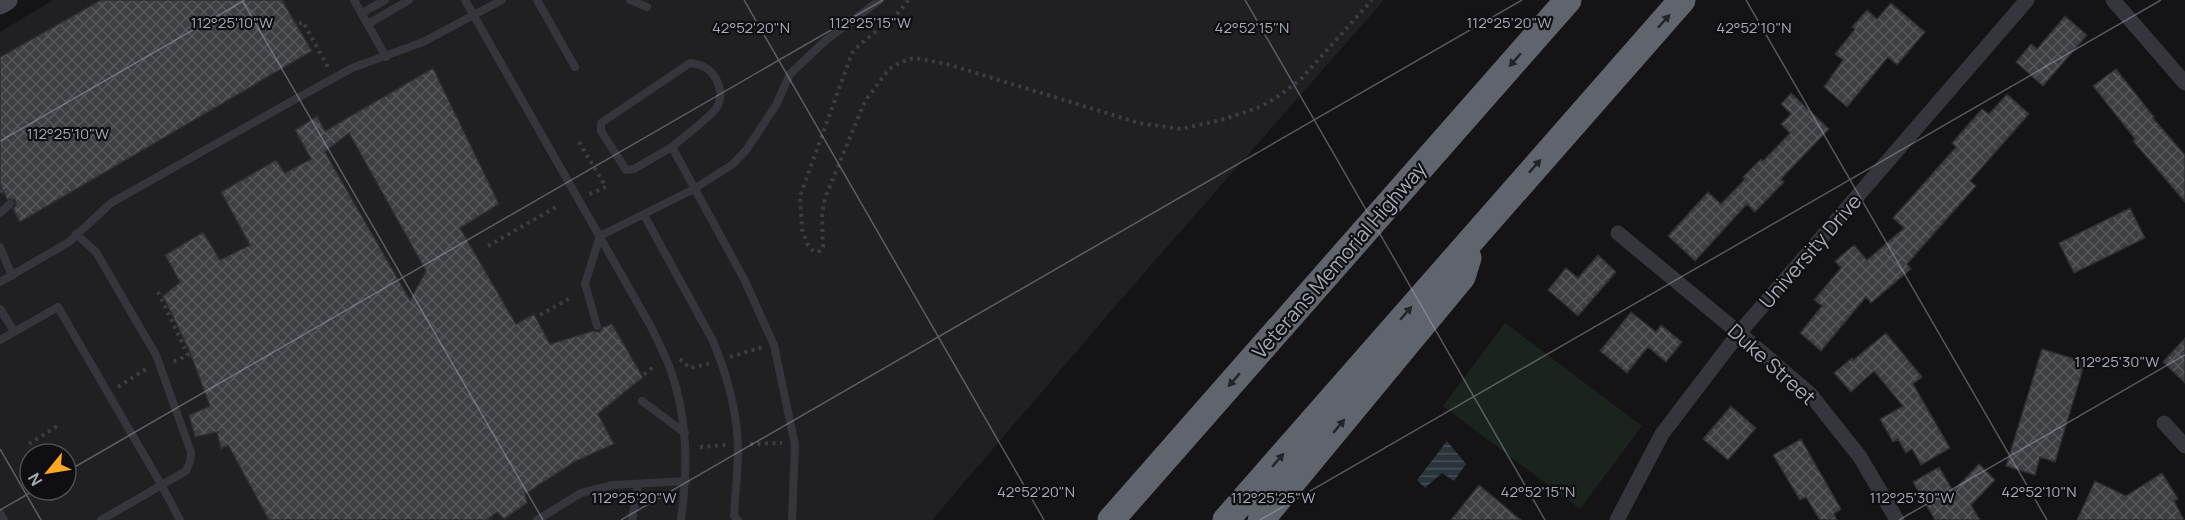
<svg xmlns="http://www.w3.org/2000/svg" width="2185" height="520" viewBox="0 0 2185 520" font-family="Manrope,sans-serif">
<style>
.built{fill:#202023;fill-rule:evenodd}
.green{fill:#1b241c}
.water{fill:url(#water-rules)}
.building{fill:url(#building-cross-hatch);stroke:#2d2e32;stroke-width:1.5;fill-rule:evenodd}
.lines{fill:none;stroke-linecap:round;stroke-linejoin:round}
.path{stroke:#3a3d42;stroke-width:4;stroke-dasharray:3 4.5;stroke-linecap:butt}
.lane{stroke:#34363b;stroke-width:8}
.street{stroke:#34363b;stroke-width:15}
.secondary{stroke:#42454b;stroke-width:21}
.highway{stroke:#60646d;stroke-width:27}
.oneway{fill:#232428}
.ticks{fill:none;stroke:#a4abb7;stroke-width:1.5;stroke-opacity:0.45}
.labels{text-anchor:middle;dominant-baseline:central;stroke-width:4.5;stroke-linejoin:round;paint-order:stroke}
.street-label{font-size:20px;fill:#a4abb7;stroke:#0f0f11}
.ticks-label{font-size:15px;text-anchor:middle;fill:#a4abb7;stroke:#0f0f11;stroke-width:4.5;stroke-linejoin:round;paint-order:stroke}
</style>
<defs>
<pattern id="water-rules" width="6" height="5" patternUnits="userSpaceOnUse" patternTransform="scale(1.5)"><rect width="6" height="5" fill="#29343b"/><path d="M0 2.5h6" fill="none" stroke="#454f55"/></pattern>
<pattern id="building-cross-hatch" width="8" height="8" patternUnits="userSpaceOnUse" patternTransform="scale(1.5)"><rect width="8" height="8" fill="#3e3f43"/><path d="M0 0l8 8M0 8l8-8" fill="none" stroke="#57585c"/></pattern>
</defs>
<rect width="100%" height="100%" fill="#141416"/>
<path class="built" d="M53,0H1384L1123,297L932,520H0V32ZM30,454H66V490H30Z"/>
<path class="green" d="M1505,323L1642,426L1580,509L1443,406Z"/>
<path class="water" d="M1447,441L1466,464L1454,481L1442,473L1425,488L1417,480Z"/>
<path class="building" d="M101,0H282L312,51L20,222L13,209L16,205L15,200L7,199L0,185V57Z
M1891,3L1925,32L1897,65L1888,57L1847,107L1824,87L1843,60L1835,54L1855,29L1852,27L1867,10L1877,19Z
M2065,16L2087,35L2043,86L2016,62L2031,44L2037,49Z
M433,68L499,204L460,228L516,324L534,314L550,344L593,331L599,332L603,327L612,324L643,377L598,414L614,444L574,462L525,494L527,503L504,519L497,512L487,520H269L228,445L221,449L217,432L195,437L189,415L210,406L189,350L163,296L180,282L165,255L203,232L220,260L250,245L221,192L276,160L285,173L311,159L295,130L317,116L325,131ZM349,133L426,271L410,300L325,152Z
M2116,69L2154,117L2153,118L2185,155V202L2133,141L2135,139L2093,86Z
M1791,93L1829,129L1781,179L1784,182L1755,212L1747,204L1695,261L1668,236L1708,192L1721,204L1745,179L1743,177L1761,159L1763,161L1790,133L1781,124L1791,114L1781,104Z
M2007,94L2029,114L1970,181L1976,186L1907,264L1911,269L1871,303L1866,297L1821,351L1800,333L1822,306L1814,300L1841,268L1835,261L1854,245L1867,260L1904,228L1893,218L1956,147L1952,143L1982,109L1989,114Z
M2130,208L2145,238L2074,273L2059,243Z
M1598,255L1616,272L1578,316L1548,290L1566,268L1578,278Z
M1631,312L1656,332L1661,325L1682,342L1666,362L1648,347L1627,373L1600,351Z
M1886,333L1922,377L1913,384L1950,448L1921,465L1912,449L1906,453L1898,439L1893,442L1880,419L1903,406L1874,371L1851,392L1834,373L1852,358L1853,360Z
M2185,338V383L2163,362Z
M2042,349L2085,362L2055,462L2040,457L2035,475L2006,466Z
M1731,406L1756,428L1728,460L1703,439Z
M1801,439L1841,509L1834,514L1837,520H1820L1806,497L1800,500L1773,455Z
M1979,464L1995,480L1971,505L1980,520H1935L1913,482L1939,467L1953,491Z
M2162,473L2178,499L2174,501L2184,520H2077L2095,481L2126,496Z
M1479,485L1521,520H1451Z"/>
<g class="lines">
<path class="path" d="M908,0C895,22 869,33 852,53L800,196L802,229L808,245L814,252L820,251L823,247L822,214L825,198L865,101L889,69L901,62L914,58L947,64L1139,123L1181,129L1225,119L1262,106L1280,95L1301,79L1372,0
M299,24L303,22L328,67
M579,142L606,187L587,195
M0,192L3,190
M488,246L556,207
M158,292L188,355L171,363
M540,315L572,297
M730,357L763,347
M680,359L690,368L711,363
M638,379L656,365
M118,387L149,367
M29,444L59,425
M750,444L782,443
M700,447L726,445"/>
<path class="lane" d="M354,0L386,57
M465,0L650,325C657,339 664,353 670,368C688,418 688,468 681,520
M537,0L575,67
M630,0L647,7
M362,13L385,0
M368,24L409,0
M672,147C681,139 713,115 717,107C723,97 720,84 714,76C709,68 700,64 690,63L601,123V131L626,170L634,169L672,147L744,279L774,345L795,445L792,520
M0,213L10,204
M644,215L713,341C727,375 738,414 738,451C738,472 735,495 734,516L738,520
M76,234L96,252L156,355L191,452L190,462L186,471L101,520
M0,247L12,276
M0,282L69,242L111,203L283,106L352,68L423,42L502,0
M0,309L14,331
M597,326L585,284L600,236L694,189L733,164L747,149L776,105L790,74L826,40L880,0
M0,340L58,307L162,486L180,520
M642,401L685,433
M0,513L4,520
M537,520L581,493L613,485L686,481
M632,520L638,484"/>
<path class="street" d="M2113,0L2185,83
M1618,233L1739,333L1810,394L1860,457L1897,520
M2164,423L2185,446
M1617,520L1662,434L1739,333L2027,0"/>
<path class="secondary" d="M0,4L7,0"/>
<path class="highway" d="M1111,520L1568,0
M1226,520L1682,0
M1261,520L1462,277L1468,258"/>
</g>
<defs><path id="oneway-solid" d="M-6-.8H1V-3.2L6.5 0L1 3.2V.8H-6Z" transform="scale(1.5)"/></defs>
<g class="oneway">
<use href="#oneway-solid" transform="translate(1664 21) rotate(-48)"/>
<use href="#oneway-solid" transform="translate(1515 60) rotate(131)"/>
<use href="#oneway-solid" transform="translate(1535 166) rotate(-48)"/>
<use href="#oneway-solid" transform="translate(1406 313) rotate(-49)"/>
<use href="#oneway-solid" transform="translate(1234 380) rotate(131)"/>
<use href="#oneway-solid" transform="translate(1339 426) rotate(-50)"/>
<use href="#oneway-solid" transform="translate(1278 460) rotate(-49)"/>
</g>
<path class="ticks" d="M242,0L543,520M744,0L1044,520M1245,0L1545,520M1746,0L2047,520M0,141L245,0M0,449L41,520M66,472L883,0M0,510L35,490M621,520L1522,0M1260,520L2161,0M1899,520L2185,355"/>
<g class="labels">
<g class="street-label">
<text transform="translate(1810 251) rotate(-49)">University Drive</text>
<text transform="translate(1339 260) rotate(-49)">Veterans Memorial Highway</text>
<text transform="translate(1772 364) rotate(42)">Duke Street</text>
</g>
</g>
<g class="ticks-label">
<text x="232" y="28">112°25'10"W</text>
<text x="870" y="28">112°25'15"W</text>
<text x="1509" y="28">112°25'20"W</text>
<text x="751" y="33">42°52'20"N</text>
<text x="1252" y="33">42°52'15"N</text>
<text x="1754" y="33">42°52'10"N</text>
<text x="68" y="139">112°25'10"W</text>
<text x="2117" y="367">112°25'30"W</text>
<text x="1036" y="497">42°52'20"N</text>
<text x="1538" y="497">42°52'15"N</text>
<text x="2039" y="497">42°52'10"N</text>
<text x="634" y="503">112°25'20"W</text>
<text x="1273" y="503">112°25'25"W</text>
<text x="1912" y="503">112°25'30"W</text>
</g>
<g transform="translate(48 472) rotate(240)"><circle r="28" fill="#0f0f11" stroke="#4b4d53" stroke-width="1.5"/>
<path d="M0-4.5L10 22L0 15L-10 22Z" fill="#ffa622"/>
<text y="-9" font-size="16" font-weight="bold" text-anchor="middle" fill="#a4abb7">N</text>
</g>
</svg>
